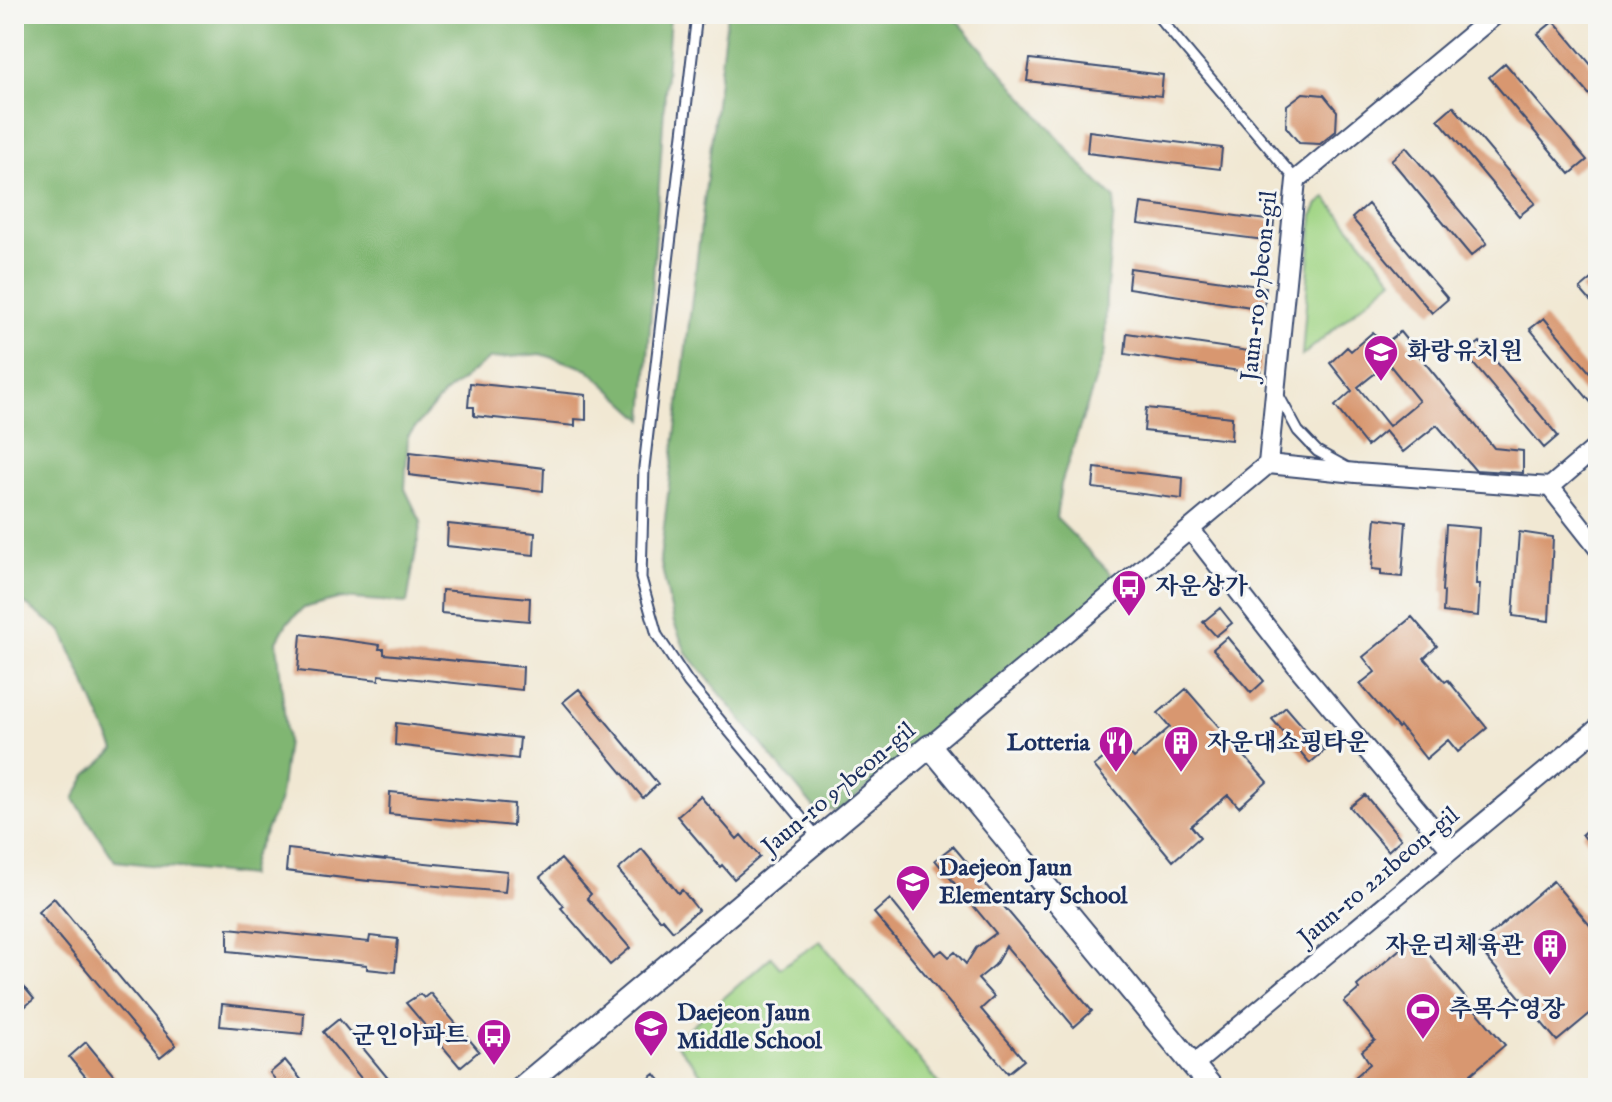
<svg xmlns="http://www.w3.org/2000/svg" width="1612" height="1102" viewBox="0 0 1612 1102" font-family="'IM FELL English','Noto Serif KR',serif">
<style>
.green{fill:#a1d585;stroke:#5e8272;stroke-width:2}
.forest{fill:#80b672;stroke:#4e7268;stroke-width:2}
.building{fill:#d8976f;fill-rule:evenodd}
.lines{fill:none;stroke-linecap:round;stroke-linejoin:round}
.service-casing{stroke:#3b4b70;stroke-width:13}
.minor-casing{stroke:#3b4b70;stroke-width:22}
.tertiary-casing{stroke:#3b4b70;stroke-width:26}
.service{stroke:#fff;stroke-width:9}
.minor{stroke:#fff;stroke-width:18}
.tertiary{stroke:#fff;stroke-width:22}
.labels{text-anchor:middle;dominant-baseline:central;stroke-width:6;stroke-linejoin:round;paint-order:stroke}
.street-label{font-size:24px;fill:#1b2f5e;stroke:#f6f6f2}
.poi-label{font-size:24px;font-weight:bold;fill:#1b2f5e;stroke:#f6f6f2;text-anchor:start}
</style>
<rect width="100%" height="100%" fill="#f6f6f2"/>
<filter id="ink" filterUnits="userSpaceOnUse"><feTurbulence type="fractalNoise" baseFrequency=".0125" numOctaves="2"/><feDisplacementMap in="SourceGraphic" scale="16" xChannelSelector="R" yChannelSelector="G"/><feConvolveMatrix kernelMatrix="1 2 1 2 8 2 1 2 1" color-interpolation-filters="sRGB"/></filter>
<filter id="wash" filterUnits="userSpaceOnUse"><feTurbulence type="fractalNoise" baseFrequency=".006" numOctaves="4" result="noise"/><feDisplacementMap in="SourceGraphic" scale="32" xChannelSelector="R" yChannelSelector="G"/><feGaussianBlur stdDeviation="1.8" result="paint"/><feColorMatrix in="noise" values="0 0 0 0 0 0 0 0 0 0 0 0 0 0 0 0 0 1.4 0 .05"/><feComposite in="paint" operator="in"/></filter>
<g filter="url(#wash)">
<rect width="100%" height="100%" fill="#f1e8d3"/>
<path class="green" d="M1326,198L1393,279L1302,356L1313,214L1318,204Z
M820,941L943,1088H713L674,1041L771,957L780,968Z"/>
<path class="forest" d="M14,14H670L644,420L588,369L541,354L489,359L443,395L408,436L405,489L421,522L407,603L341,598L304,608L287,623L277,641L287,741L279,803L253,857L249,876L115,861L74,799L87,775L115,750L62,631L14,596Z
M727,14H952L1085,169L1115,199L1106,297L1105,351L1061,484L1056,518L1120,583L839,811L814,808L686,652L674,623L660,559Z
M1247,14H1378V16L1323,23L1250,18Z"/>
<g id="blocks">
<path class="building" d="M1554,21L1598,73V105L1538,34Z
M1030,59L1163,75L1161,96L1027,81Z
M1505,63L1587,160L1570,174L1489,77Z
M1303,93L1324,95L1337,111L1336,131L1320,144L1299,143L1286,127L1287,105Z
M1453,106L1535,203L1519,216L1438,119Z
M1089,131L1222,148L1220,169L1087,153Z
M1406,147L1487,243L1471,256L1391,160Z
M1141,203L1274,221L1272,241L1138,224Z
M1368,204L1448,299L1432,313L1352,218Z
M1130,268L1266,287L1264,309L1128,288Z
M1598,274V310L1580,289Z
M1544,318L1598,382V411L1530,329Z
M1373,332L1383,345L1400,332L1494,448L1523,451V473L1475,470L1437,425L1403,452L1385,431L1367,446L1335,406L1352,391L1330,363L1347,347L1351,351ZM1388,363L1419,401L1389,426L1358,387Z
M1127,333L1262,353L1260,374L1125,354Z
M1480,342L1558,436L1544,448L1465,354Z
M470,383L586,395V420L575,419V426L474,416V407H468Z
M1146,408L1232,417L1231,440L1144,431Z
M410,452L544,468L543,491L409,475Z
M1095,468L1183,478L1182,499L1093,488Z
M1376,518L1406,522L1402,577L1381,575V570L1372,569Z
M448,524L535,533L534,555L447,546Z
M1446,525L1479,528L1476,584H1480L1478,616L1443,612L1444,592L1442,591Z
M1519,532L1553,537L1549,621L1513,616Z
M442,590L530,598L529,621L441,613Z
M1220,608L1232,623L1216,636L1203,622Z
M1412,617L1437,646L1424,658L1445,682L1448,680L1487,728L1458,752L1448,740L1426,759L1400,726L1398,728L1360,684L1375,672L1363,657Z
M301,634L380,645L379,649H384V654L523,667L522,690L379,675V680L298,671Z
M1227,637L1264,681L1251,693L1213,649Z
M579,689L658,784L643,798L563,702Z
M1186,689L1267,782L1239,807L1228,795L1191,826L1200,837L1173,861L1094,766L1122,744L1134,758L1170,727L1158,713Z
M1286,707L1324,751L1310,763L1272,719Z
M396,723L520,738L518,759L395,745Z
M390,792L514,804L513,826L389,814Z
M1365,795L1401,839L1388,851L1350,807Z
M700,796L737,839L741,835L760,857L734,879L722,865L720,867L677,816Z
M1598,820V854L1582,834Z
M953,846L1092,1011L1074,1027L1006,946L995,965L978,979L994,997L981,1009L1024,1060L1008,1073L874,913L890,899L935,955L942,950L949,957L955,952L966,964L976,948L996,933L935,860Z
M288,849L385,860V859L507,871L505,892L369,880V881L286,871Z
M642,849L678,893L682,890L698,910L673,931L662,918L660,920L618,870Z
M561,859L591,894L587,898L630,948L610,965L561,908L564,906L540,877Z
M1553,881L1598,935V1007L1557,1041L1477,946Z
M54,898L176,1045L160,1058L38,912Z
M228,928L369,942L370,936L398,939L395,972L367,969V965L228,951Z
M1414,937L1505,1045L1471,1074L1482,1088H1364L1355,1077L1370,1064L1362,1051L1375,1040L1344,1002L1359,989L1357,986Z
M14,975L34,999L14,1016Z
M430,993L479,1051L460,1067L406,1003L420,994L424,998Z
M222,1004L304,1013L303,1034L220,1026Z
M339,1019L396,1088H369L323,1032Z
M86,1042L124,1088H95L69,1057Z
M285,1060L308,1088H282L270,1073Z
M655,1074L666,1088H637Z"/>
</g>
</g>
<g filter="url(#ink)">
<use href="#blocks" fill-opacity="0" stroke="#3b4b70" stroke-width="2"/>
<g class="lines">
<g class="service-casing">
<path id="service" d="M697,14L644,467L641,578L657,635L688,682L819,839
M1156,14L1296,180
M1279,396L1298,431L1317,451L1346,467"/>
</g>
<g class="minor-casing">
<path id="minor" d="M1268,464L1356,473L1550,487L1598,446
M1550,487L1598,548
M1190,529L1300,670L1451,850
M930,746L1268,464L1296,180L1496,14
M1193,1065L1598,728"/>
</g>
<g class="tertiary-casing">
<path id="tertiary" d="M521,1088L930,746L1212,1088"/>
</g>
<use href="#service" class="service"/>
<use href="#minor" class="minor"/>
<use href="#tertiary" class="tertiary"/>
</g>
</g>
<defs>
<g id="school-pin" transform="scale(1.8)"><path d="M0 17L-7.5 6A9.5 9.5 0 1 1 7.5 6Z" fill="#b5179e" stroke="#f6f6f2"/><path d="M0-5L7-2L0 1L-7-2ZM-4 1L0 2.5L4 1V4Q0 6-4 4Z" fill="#fff"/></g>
<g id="bus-pin" transform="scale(1.8)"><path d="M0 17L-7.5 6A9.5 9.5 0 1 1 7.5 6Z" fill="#b5179e" stroke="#f6f6f2"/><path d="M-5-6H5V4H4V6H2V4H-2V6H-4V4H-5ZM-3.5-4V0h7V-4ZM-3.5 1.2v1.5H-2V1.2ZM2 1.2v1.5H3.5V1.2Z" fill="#fff"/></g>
<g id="restaurant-pin" transform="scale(1.8)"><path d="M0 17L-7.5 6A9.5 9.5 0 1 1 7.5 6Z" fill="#b5179e" stroke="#f6f6f2"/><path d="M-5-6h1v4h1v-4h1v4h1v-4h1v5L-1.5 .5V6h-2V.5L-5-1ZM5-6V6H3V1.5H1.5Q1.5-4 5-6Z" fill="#fff"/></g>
<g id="building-pin" transform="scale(1.8)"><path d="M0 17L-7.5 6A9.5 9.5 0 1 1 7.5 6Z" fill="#b5179e" stroke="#f6f6f2"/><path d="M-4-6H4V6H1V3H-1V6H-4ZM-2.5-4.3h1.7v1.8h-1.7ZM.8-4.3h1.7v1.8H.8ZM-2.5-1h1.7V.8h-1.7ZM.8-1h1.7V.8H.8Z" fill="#fff"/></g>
<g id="stadium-pin" transform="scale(1.8)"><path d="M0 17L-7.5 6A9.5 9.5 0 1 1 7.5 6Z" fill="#b5179e" stroke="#f6f6f2"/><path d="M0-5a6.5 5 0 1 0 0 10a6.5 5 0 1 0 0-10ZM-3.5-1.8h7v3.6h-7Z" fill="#fff"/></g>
</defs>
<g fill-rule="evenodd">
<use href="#school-pin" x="1381" y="352"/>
<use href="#bus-pin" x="1129" y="587"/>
<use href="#restaurant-pin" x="1116" y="743"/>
<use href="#building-pin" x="1181" y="743"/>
<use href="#school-pin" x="913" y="882"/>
<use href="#building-pin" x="1550" y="946"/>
<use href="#stadium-pin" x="1423" y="1010"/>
<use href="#school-pin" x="651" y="1027"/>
<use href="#bus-pin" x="494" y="1036"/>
</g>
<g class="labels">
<g class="street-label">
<text transform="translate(1260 286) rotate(-84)">Jaun-ro 97beon-gil</text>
<text transform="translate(839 789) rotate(-40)">Jaun-ro 97beon-gil</text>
<text transform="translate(1379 877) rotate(-40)">Jaun-ro 221beon-gil</text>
</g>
<g class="poi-label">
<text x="1407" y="352">화랑유치원</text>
<text x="1155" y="587">자운상가</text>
<text x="1090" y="743" text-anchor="end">Lotteria</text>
<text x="1207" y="743">자운대쇼핑타운</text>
<text x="939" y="868">Daejeon Jaun<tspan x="939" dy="28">Elementary School</tspan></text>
<text x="1524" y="946" text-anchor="end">자운리체육관</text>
<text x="1449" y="1010">추목수영장</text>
<text x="677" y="1013">Daejeon Jaun<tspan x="677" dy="28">Middle School</tspan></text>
<text x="468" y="1036" text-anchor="end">군인아파트</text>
</g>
</g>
<rect width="1612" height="1102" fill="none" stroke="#f6f6f2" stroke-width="48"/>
</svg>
